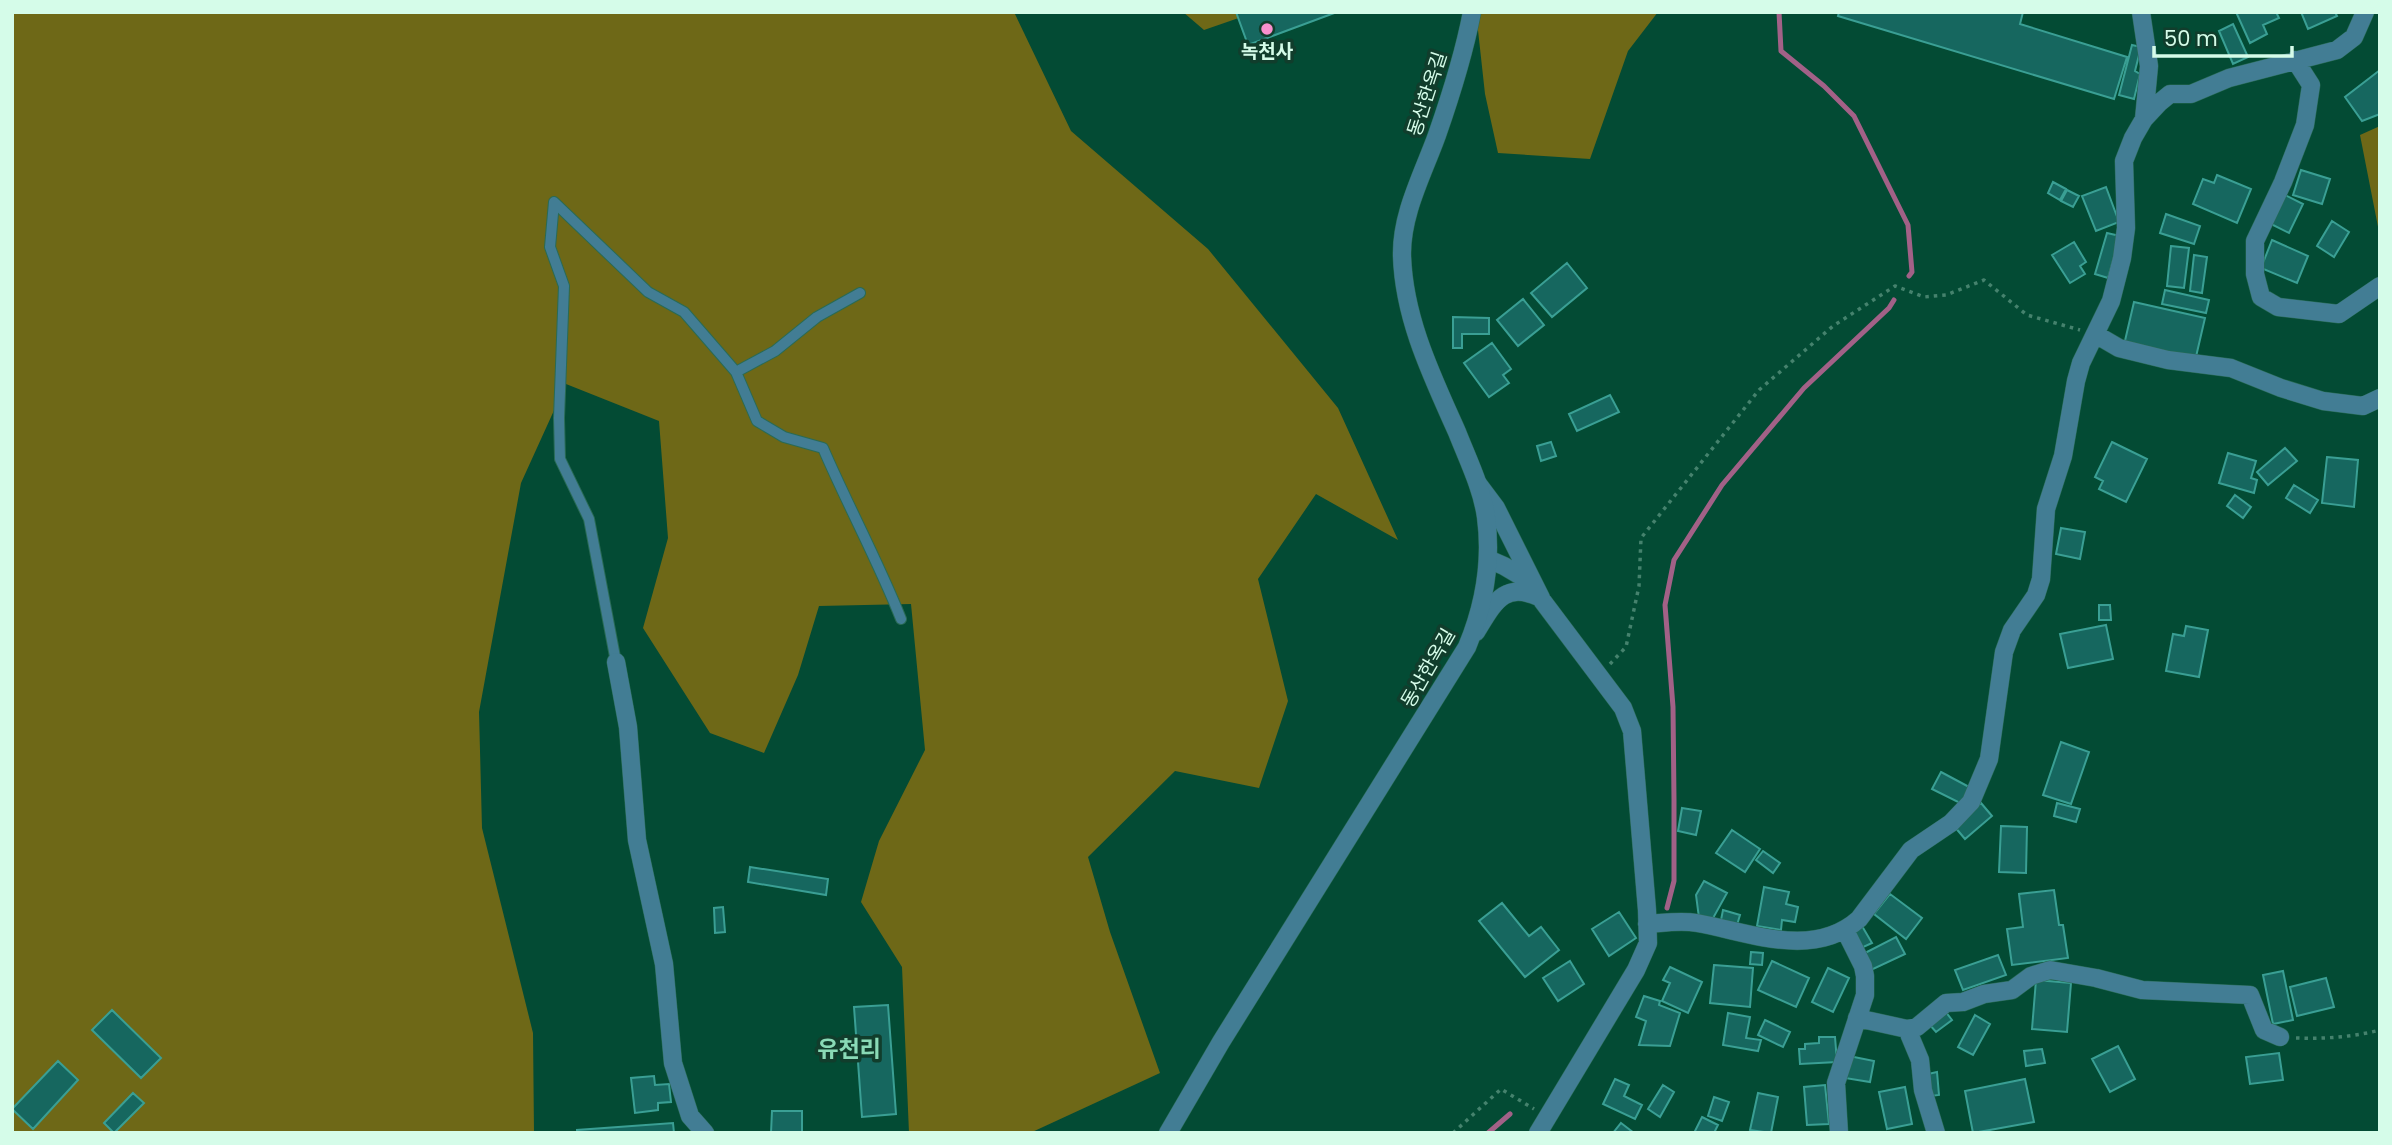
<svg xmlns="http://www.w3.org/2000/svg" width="2392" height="1145" viewBox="0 0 2392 1145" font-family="Poppins,'Noto Sans KR',sans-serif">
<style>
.forest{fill:#6e6817}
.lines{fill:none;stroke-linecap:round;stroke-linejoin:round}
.stream{stroke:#a26187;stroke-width:5}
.building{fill:#16675f;stroke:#3a9f94;stroke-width:2}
.service-casing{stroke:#296b55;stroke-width:12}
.minor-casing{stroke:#296b55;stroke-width:19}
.tertiary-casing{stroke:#296b55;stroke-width:19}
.path{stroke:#45826d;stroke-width:3.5;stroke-dasharray:3.5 5;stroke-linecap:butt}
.service{stroke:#427d94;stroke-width:10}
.minor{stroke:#427d94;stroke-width:18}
.tertiary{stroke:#427d94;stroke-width:18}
.poi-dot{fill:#f790cd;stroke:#113d2c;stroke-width:2.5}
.labels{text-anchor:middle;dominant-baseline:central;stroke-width:7;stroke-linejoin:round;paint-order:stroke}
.poi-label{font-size:19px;font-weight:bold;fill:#d5fce9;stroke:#113d2c}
.street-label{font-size:19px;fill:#d5fce9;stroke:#113d2c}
.quarter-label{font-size:23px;font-weight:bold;fill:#89dab6;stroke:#113d2c}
</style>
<rect width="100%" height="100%" fill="#034b34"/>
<path class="forest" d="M12,12H1014L1071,131L1208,249L1338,408L1398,540L1316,494L1258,579L1288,701L1259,788L1175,771L1088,857L1110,932L1160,1073L1030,1133H909L902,967L861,902L879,841L925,750L911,604L819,606L798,675L764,753L710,733L643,628L668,538L659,421L566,384L521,483L479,712L482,828L533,1033L534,1133H12Z
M1183,12H1256L1204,30Z
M1476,12H1658L1628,51L1590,159L1498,153L1485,94Z
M2380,126V237L2360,135Z"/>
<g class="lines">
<path class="stream" d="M1779,12L1781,51L1824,86L1854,116L1908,225L1912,272L1909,276
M1667,908L1674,881V800L1673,707L1665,605L1674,560L1722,485L1804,388L1889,308L1894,300
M1488,1133L1510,1114"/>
</g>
<path class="building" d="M1236,12H1337L1248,45Z
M1839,12H2023L2020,24L2127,57L2114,99L1838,16Z
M2236,12H2276L2279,18L2263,25L2267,34L2250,43Z
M2301,12H2335L2337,16L2308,29Z
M2233,24L2248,57L2233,64L2219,31Z
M2132,45L2141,47L2135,71L2140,74L2134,99L2119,95Z
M2380,70V114L2362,121L2345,97Z
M2301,170L2330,179L2322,204L2293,195Z
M2217,175L2251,189L2237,223L2193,204L2203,179L2214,183Z
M2053,182L2066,189L2060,200L2048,193Z
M2106,187L2119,222L2096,231L2082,196Z
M2067,190L2079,196L2073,207L2061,201Z
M2285,195L2303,204L2289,233L2271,224Z
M2166,214L2200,226L2194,244L2160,233Z
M2332,221L2349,232L2334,257L2317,246Z
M2107,233L2120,236L2108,278L2095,274Z
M2272,240L2308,256L2297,283L2261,268Z
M2074,242L2086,262L2080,266L2085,274L2070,283L2052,255Z
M2171,246L2189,248L2184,288L2167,286Z
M2194,255L2207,257L2202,293L2190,291Z
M1567,263L1587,288L1552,317L1531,293Z
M2165,290L2209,300L2206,313L2162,304Z
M1523,299L1544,325L1518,346L1497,320Z
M2134,302L2205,318L2195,361L2124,345Z
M1453,317L1489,318V334H1462V348H1453Z
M1492,343L1511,369L1503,375L1509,383L1489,397L1464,363Z
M1610,395L1619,412L1577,431L1569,414Z
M1551,442L1556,456L1541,461L1537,446Z
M2112,442L2147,459L2126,502L2099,489L2103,481L2095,477Z
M2285,448L2297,461L2268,485L2257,472Z
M2228,453L2256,461L2251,478L2257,480L2254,493L2219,483Z
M2327,457L2358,460L2354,507L2322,503Z
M2294,485L2318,500L2310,513L2286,498Z
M2235,495L2251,507L2243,518L2227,506Z
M2061,528L2085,532L2080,559L2056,554Z
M2099,605H2110L2111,620H2099Z
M2106,625L2113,659L2068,668L2060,634Z
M2186,626L2208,630L2199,677L2166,671L2173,634L2184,636Z
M2061,742L2089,752L2071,804L2043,795Z
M1941,772L1971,788L1962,804L1932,789Z
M1981,803L1992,816L1965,839L1954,826Z
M2057,803L2080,809L2076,822L2054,816Z
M1682,808L1701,811L1696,835L1678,831Z
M2001,826L2027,827L2026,873L1999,872Z
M1732,830L1760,849L1745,872L1716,853Z
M1763,851L1780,863L1773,873L1756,860Z
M750,867L828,879L826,895L748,882Z
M1704,881L1727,893L1712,920L1699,918L1696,895Z
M1764,887L1789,892L1786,904L1798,907L1795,922L1782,920L1781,930L1757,926Z
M2054,890L2059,925H2063L2068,958L2012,965L2007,929L2023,927L2019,894Z
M1890,894L1922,918L1906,939L1874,914Z
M1502,903L1529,936L1541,927L1559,950L1525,977L1479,921Z
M723,907L725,932L715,933L714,908Z
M1723,910L1740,915L1737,925L1721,920Z
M1619,912L1636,938L1609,956L1592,929Z
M1862,926L1872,943L1859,949L1850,932Z
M1896,937L1905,954L1871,970L1863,954Z
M1751,952L1763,953L1762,965L1750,964Z
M1998,955L2006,975L1963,990L1955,970Z
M1570,961L1584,984L1558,1001L1543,978Z
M1772,961L1809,978L1796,1007L1758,990Z
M1714,965L1753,968L1750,1007L1710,1003Z
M1670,967L1702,982L1688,1013L1662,1001L1670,983L1663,980Z
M1828,968L1849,978L1833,1012L1812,1002Z
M2283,971L2293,1020L2273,1024L2263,975Z
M2326,978L2334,1007L2297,1016L2290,987Z
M2036,980L2071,983L2067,1032L2032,1029Z
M1644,996L1660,1001L1659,1005L1680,1013L1670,1046L1639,1045L1646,1021L1636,1017Z
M888,1005L896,1114L862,1117L854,1007Z
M112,1010L161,1058L141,1078L92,1030Z
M1945,1011L1952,1020L1936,1032L1929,1024Z
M1728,1013L1750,1017L1746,1038L1761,1040L1758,1051L1723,1045Z
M1975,1015L1990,1024L1973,1055L1958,1047Z
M1765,1020L1790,1032L1783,1047L1758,1035Z
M1819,1037H1835L1837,1062L1800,1064L1799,1049H1805V1044L1819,1043Z
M2118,1046L2135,1079L2110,1092L2092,1059Z
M2042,1049L2045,1063L2026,1066L2024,1051Z
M2279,1053L2283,1080L2250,1084L2246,1057Z
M1849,1056L1874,1061L1870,1082L1845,1078Z
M58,1061L78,1080L33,1129L12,1109Z
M1937,1072L1939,1095L1931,1096L1928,1074Z
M654,1076L655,1085L669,1084L671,1102L658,1103V1110L635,1113L631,1078Z
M1615,1079L1629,1085L1624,1096L1642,1105L1635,1119L1603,1104Z
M2025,1079L2034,1122L1973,1133L1965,1091Z
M1663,1085L1674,1092L1660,1117L1648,1109Z
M1825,1085L1829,1124L1807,1125L1804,1087Z
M1905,1087L1912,1124L1887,1129L1879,1092Z
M133,1093L144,1103L114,1133L104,1123Z
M1758,1093L1778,1097L1771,1133L1750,1130Z
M1714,1097L1729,1102L1722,1121L1708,1116Z
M772,1111H802V1133H771Z
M1702,1117L1718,1125L1714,1133H1694Z
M673,1123L674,1133H577V1130Z
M1621,1123L1634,1133H1613Z"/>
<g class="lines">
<g class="service-casing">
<path id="service" d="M736,372L775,351L817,317L860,293
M616,662L589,519L560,459L559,418L564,286L550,247L554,202L648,292L684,312L736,372L757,421L784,437L823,448C848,506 878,561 901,619"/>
</g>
<g class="minor-casing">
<path id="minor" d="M2141,12L2149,66L2144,119
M2295,60L2311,85L2305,125L2283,182L2255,241V274L2261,297L2278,307L2339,314L2380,286
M2095,334L2119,348L2168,360L2231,368L2281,388L2323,401L2363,406L2380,398
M1488,559L1504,566L1526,579L1623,708L1632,731L1647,910L1648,943L1636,970L1538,1133
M1476,632C1494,603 1504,580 1541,598L1496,508L1478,484
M616,662L628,727L637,840L664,964L673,1063L690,1116L705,1133
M1647,924C1664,923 1680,920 1697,923C1749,932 1813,960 1859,919L1911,850L1951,823L1971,802L1989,759L2004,652L2012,630L2036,595L2041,579L2046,509L2063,456L2076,381L2081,363L2111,301L2122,258L2126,228L2124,161L2133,138L2144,119L2159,103L2170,94H2191L2229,78L2337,50L2354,37L2365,12
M1857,1018L1907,1029L1917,1027L1946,1003L1963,1002L1984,994L2012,990L2031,976L2050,970L2096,978L2142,990L2250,995L2264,1030L2280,1037
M1907,1029L1920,1060L1923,1090L1936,1133
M1839,1133L1836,1083L1865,995V976L1863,966L1845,930"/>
</g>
<g class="tertiary-casing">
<path id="tertiary" d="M1168,1133L1221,1042L1467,647C1484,606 1492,562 1486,517C1482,488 1468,460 1457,432C1432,376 1404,319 1402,256C1401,214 1423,174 1437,135C1451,95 1464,54 1472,12"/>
</g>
<path class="path" d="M1610,664L1626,647L1639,586L1641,538L1759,390L1833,326L1895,286L1924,297L1946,295L1984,280L2027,315L2080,330
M2296,1038C2324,1039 2353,1037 2380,1030
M1453,1133L1501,1089L1534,1109"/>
<use href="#service" class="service"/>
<use href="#minor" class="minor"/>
<use href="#tertiary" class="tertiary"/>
</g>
<circle class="poi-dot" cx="1267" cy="29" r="7"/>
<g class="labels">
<g class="poi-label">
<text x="1267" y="51">녹천사</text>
</g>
<g class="street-label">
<text transform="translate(1427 94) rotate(-72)">동산한옥길</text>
<text transform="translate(1428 668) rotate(-60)">동산한옥길</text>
</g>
<g class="quarter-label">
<text x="849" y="1049">유천리</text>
</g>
</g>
<rect width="2392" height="1145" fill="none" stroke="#d5fce9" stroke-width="28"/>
<path d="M2154 46v10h138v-10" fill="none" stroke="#d5fce9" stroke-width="3.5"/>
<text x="2164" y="46" font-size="21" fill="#d5fce9" stroke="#113d2c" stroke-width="5" paint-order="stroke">50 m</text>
</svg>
